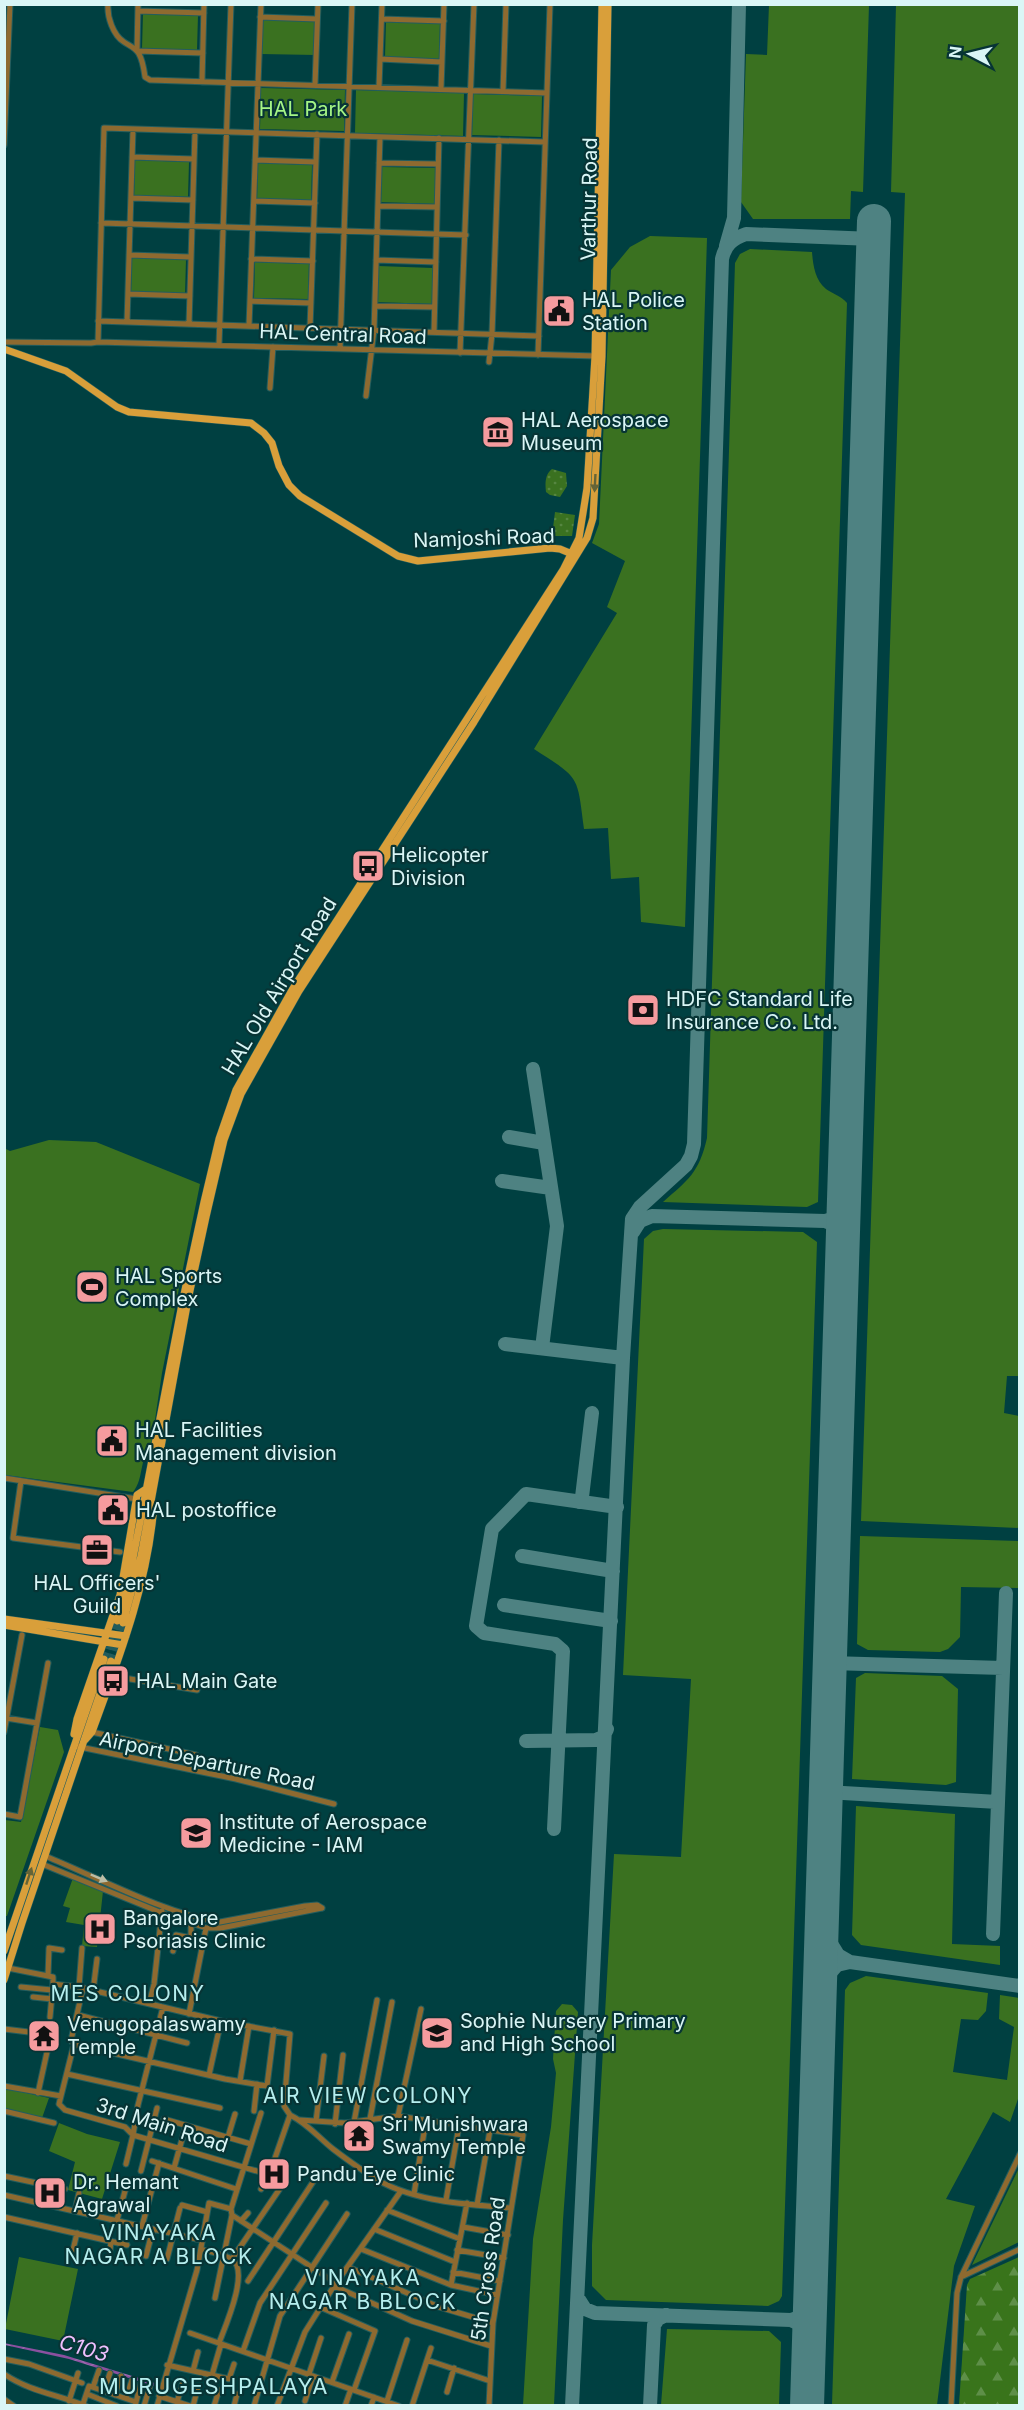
<svg xmlns="http://www.w3.org/2000/svg" width="1024" height="2410" viewBox="0 0 1024 2410" font-family="Inter,sans-serif">
<style>
.green{fill:#3a7120}
.forest{fill:url(#forest-firs)}
.garden{fill:url(#garden-dots)}
.water{fill:url(#water-waves)}
.lines{fill:none;stroke-linecap:round;stroke-linejoin:round}
.taxiway{stroke:#4e8282;stroke-width:14}
.runway{stroke:#4e8282;stroke-width:34}
.major-tunnel{stroke:#215b5c;stroke-width:7;stroke-dasharray:7 3.5;stroke-linecap:butt}
.minor-casing{stroke:#235d5e;stroke-width:7}
.major-casing{stroke:#235d5e;stroke-width:8}
.minor{stroke:#8e6a30;stroke-width:5}
.major{stroke:#d99f3a;stroke-width:7}
.oneway{fill:#656437}
.oneway2{fill:#bcbea7}
.labels{text-anchor:middle;dominant-baseline:central;stroke-width:4.5;stroke-linejoin:round;paint-order:stroke}
.park-label{font-size:20px;fill:#a5f585;stroke:#073435}
.street-label{font-size:20px;fill:#daf6f6;stroke:#073435}
.poi-label{font-size:20px;fill:#daf6f6;stroke:#073435;text-anchor:start}
.neighbourhood-label{font-size:21px;letter-spacing:1.5px;fill:#b6efef;stroke:#073435}
.water-label{font-size:21px;font-style:italic;fill:#efbfff;stroke:#073435}
.quarter-label{font-size:22px;letter-spacing:1.5px;fill:#b6efef;stroke:#073435}
</style>
<defs>
<pattern id="forest-firs" width="22" height="20" patternUnits="userSpaceOnUse" patternTransform="scale(1.5)"><rect width="22" height="20" fill="#39741b"/><path d="M5 1l3.5 6h-7zM16 11l3.5 6h-7z" fill="#5e8f48"/></pattern>
<pattern id="garden-dots" width="8" height="8" patternUnits="userSpaceOnUse" patternTransform="scale(1.5)"><rect width="8" height="8" fill="#3a7120"/><path d="M2 2h.1M6 6h.1" fill="none" stroke="#568641" stroke-width="1.8" stroke-linecap="round"/></pattern>
<pattern id="water-waves" width="16" height="10" patternUnits="userSpaceOnUse" patternTransform="scale(1.5)"><rect width="16" height="10" fill="#8b509f"/><path d="M0 5q4-4 8 0t8 0" fill="none" stroke="#9b6aad"/></pattern>
</defs>
<rect width="100%" height="100%" fill="#004041"/>
<path class="green" d="M769,5H869L863,192L851,191L850,219H753L741,202L746,54L767,55Z
M896,5H1019L1020,1376H1007L1004,1413L1019,1416V1528L861,1521L905,193L891,192Z
M143,13L198,15L197,50L142,49Z
M262,18L317,20L316,55L261,54Z
M386,22L440,23L439,59L385,57Z
M261,88L345,90L344,131L260,129Z
M356,90L464,93L463,136L355,133Z
M473,94L542,96L541,137L472,135Z
M135,160L189,162L188,197L134,196Z
M258,163L312,165L311,201L257,199Z
M382,167L436,168L435,204L381,202Z
M650,236L707,238L685,927L641,922L639,877L611,879L608,828L584,829C577,774 580,779 534,749L617,613L607,607L625,561L592,543L599,524L611,270L630,247Z
M750,249L812,252C813,265 815,280 826,289C833,294 841,296 847,303L818,1202L807,1207L663,1202C688,1180 699,1173 707,1138L735,263L740,254Z
M132,257L186,259L185,295L131,292Z
M255,262L309,264L308,299L254,298Z
M378,266L433,268L432,304L377,302Z
M49,1140L96,1142L200,1184L162,1373L151,1446C139,1459 144,1479 133,1492L5,1475L4,1148L10,1151Z
M663,1229L803,1232L817,1242L782,2296L779,2301L768,2306L606,2300L592,2286V2245L614,1854L681,1857L691,1679L623,1675L644,1239L653,1231Z
M860,1536L1019,1541V1588L961,1587L960,1637L948,1649L940,1652L868,1650L857,1644Z
M865,1673L942,1676L958,1689L956,1782L946,1785L852,1779L856,1678Z
M40,1727L58,1730L64,1752L7,1916H5V1820L21,1822Z
M856,1806L955,1814L952,1944L1000,1946V1965L861,1945L852,1935Z
M73,1878L103,1891L97,1947L82,1946L84,1925L66,1922L70,1908L63,1906Z
M866,1976L988,1993L986,2011L978,2020L961,2019L953,2072L1007,2080L1014,2027L999,2019L1000,1995L1019,1998V2096L1010,2122L993,2112L946,2199L975,2206L954,2266L937,2405H832L845,1990L850,1983Z
M562,2004L572,2005L578,2012L563,2220L554,2405H523L533,2239L551,2127L556,2073L553,2059L556,2011Z
M4,2088L49,2098L42,2118L5,2108Z
M59,2123L87,2134L120,2142L102,2199L68,2190L75,2162L49,2151Z
M1019,2168V2242L972,2265Z
M19,2257L78,2269L63,2341L5,2329Z
M667,2329L769,2331L781,2342L779,2405H661Z"/>
<path class="forest" d="M1019,2257V2405H959L967,2285L970,2279Z"/>
<path class="garden" d="M552,469L566,473L567,486L560,497L550,495L546,492C545,484 545,474 552,469Z
M555,512L575,515L572,536H552Z"/>
<path class="water" d="M4,2343L64,2355L155,2383L154,2386L69,2359L5,2345Z"/>
<g class="lines">
<path class="taxiway" d="M726,246L734,218L739,4
M533,1069L557,1226L542,1348
M509,1137L544,1143
M502,1181L551,1188
M825,1221L835,1225L843,1235
M633,1232L640,1221L652,1216L825,1221L836,1218L844,1210
M505,1344L623,1358
M579,1502L582,1497L592,1413
M522,1556L613,1571
M504,1605L611,1621
M830,1663L1003,1668
M526,1741L596,1740L603,1737L607,1729
M826,1792L998,1802
M554,1829L563,1651L555,1644L484,1633L476,1626L492,1529L526,1494L617,1507
M822,1929L838,1955L850,1962
M993,1934L1006,1593
M821,1983L837,1965L850,1962L1020,1986
M578,2298L585,2309L595,2313L791,2320L802,2316L810,2306
M791,2320L800,2324L809,2335
M572,2406L623,1358L632,1219L640,1207L686,1165L691,1156L694,1144L722,259C725,245 732,239 746,234L873,239
M650,2406L654,2325L658,2319L666,2315"/>
<path class="runway" d="M807,2406L874,221"/>
<path class="major-tunnel" d="M104,1659L117,1621
M111,1661L123,1623"/>
<g class="minor-casing">
<path id="minor" d="M108,4C107,17 113,35 124,42C130,46 136,48 139,54C143,61 144,70 145,77L150,80L547,93
M138,4L137,51L203,53
M138,11L204,13
M260,17L317,19
M382,19L444,21
M380,59L442,62
M202,82L204,4
M315,85L318,4
M379,87L382,4
M441,89L444,4
M503,91L506,4
M4,145L10,4
M132,157L194,159
M255,160L316,162
M379,163L438,164
M131,198L193,200
M254,201L315,203
M378,206L437,207
M101,223L466,235
M129,255L191,257
M251,259L313,261
M376,260L436,262
M128,294L190,296
M250,301L311,303
M375,306L434,307
M98,321L539,336
M127,322L133,129
M189,324L195,131
M249,326L261,4
M310,328L317,134
M434,332L439,138
M4,342L91,343L98,342L596,356
M98,342L104,128L545,142
M219,345L231,4
M340,349L352,4
M460,353L474,4
M538,355L550,4
M489,362L492,334L499,140
M270,388L273,347
M366,396L374,330L380,137
M4,1478L137,1499
M21,1481L13,1538L120,1552
M112,1676L197,1690
M6,1718L37,1723
M4,1732L22,1635
M92,1732L196,1755
M75,1746L236,1779L334,1804
M4,1814L20,1817L48,1663
M45,1856C97,1877 165,1914 220,1922L305,1906L317,1905L322,1908
M42,1864L162,1913L206,1928H221L322,1908
M173,1951L176,1935L191,1938V1923
M8,1968L53,1977V1984L79,1987L221,2021L290,2034L284,2106L290,2115
M48,1976L49,1948L62,1950
M21,1987L52,1990
M79,1987L82,1948
M93,1991L97,1959
M33,1997L52,1999
M149,2004L154,1984L162,1911
M189,2014L206,1928
M78,2015L187,2043
M50,2017L53,1984
M4,2029L37,2033
M74,2044L225,2079L267,2086L274,2030
M67,2074L220,2108
M209,2075L221,2021
M240,2081L249,2026
M4,2086L61,2096L74,2044L72,2042V2036L83,1988
M38,2093L47,2052
M61,2096L59,2104L65,2110L125,2127L133,2135L267,2174
M4,2111L54,2123
M254,2111L257,2084
M290,2115C307,2123 319,2138 333,2149C346,2159 359,2168 371,2176C411,2202 465,2204 511,2208
M398,2116L421,2009
M164,2119L251,2144
M370,2119L392,2002
M300,2120L345,2123L398,2116L523,2135L493,2323L489,2406
M316,2121L324,2056
M354,2122L377,2000
M335,2124L343,2055
M228,2137L235,2114
M152,2161L236,2189
M126,2164L133,2135L138,2105L163,2007
M174,2168L186,2125
M141,2171L157,2108
M4,2176L65,2189
M261,2189L275,2158L290,2115
M414,2194L426,2120
M4,2195L201,2240
M446,2200L459,2126
M182,2205L207,2212
M477,2205L490,2130
M387,2210L460,2239
M75,2211L79,2193
M232,2215L336,2283
M4,2217L127,2245
M117,2220L128,2180
M241,2221L248,2213
M142,2226L159,2163
M463,2227L508,2235
M374,2229L455,2262
M201,2249C210,2252 223,2254 232,2259C250,2271 225,2327 219,2343
M361,2249L451,2285L497,2295
M110,2250L111,2241
M457,2250L504,2258
M72,2254L77,2233
M146,2256L153,2229
M167,2259L180,2208
M232,2259L281,2187
M348,2267L439,2307L493,2323
M453,2272L500,2281
M961,2277L1020,2249
M248,2281L313,2182
M451,2285L467,2203
M334,2286L412,2321L491,2346
M215,2298L232,2215L231,2209L261,2113
M320,2307L375,2331L354,2390
M190,2333L399,2406
M243,2351L260,2303L326,2203
M4,2359L29,2364L82,2383
M427,2360L431,2348
M167,2365L229,2379L234,2364
M193,2371L198,2352
M4,2374C29,2391 58,2395 86,2406
M309,2374L321,2338
M212,2375L221,2344
M332,2382L349,2334
M93,2387L99,2370
M104,2391L110,2373
M447,2392L454,2368
M87,2394L117,2406
M115,2395L121,2376
M159,2396L190,2406
M126,2398L132,2380
M4,2399L14,2406
M69,2401L78,2373
M305,2401L313,2376
M387,2401L407,2340
M177,2402L183,2382
M83,2404L89,2386L136,2402
M135,2406L141,2383
M144,2406L150,2386
M157,2406L197,2270L209,2203L231,2209
M193,2406L198,2387
M214,2406L219,2390
M234,2406L237,2394
M254,2406L280,2316L347,2214
M277,2406L305,2332L334,2286L401,2191
M345,2406L351,2389
M371,2406L374,2397
M412,2406L427,2360L490,2381
M951,2406L957,2293L961,2277L1020,2154"/>
</g>
<g class="major-casing">
<path id="major" d="M4,349L66,371L117,407L129,412L251,423L264,433L272,443L279,466L289,485L300,496L398,556L418,561L550,548L560,549L572,554
M4,1619L126,1636
M117,1621L129,1579L183,1299L204,1202L219,1139L236,1090L292,990L563,570L579,538L587,488L595,356L602,4
M123,1623L141,1556L188,1300L206,1217L224,1140L241,1094L299,991L474,722L587,538L593,518L602,356L608,4
M4,1625L123,1645
M74,1734L77,1719L120,1595L137,1495L146,1489
M85,1740L92,1732C119,1658 148,1584 154,1505
M4,1951L104,1659
M4,1980L22,1923L111,1661"/>
</g>
<use href="#minor" class="minor"/>
<use href="#major" class="major"/>
</g>
<defs><path id="oneway-solid" d="M-6-.8H1V-3.2L6.5 0L1 3.2V.8H-6Z" transform="scale(1.5)"/></defs>
<g class="oneway">
<use href="#oneway-solid" transform="translate(595 483) rotate(93)"/>
<use href="#oneway-solid" transform="translate(29 1876) rotate(-72)"/>
</g>
<use class="oneway2" href="#oneway-solid" transform="translate(99 1878) rotate(23)"/>
<defs>
<g id="civic-square" transform="scale(1.725)"><rect x="-9" y="-9" width="18" height="18" rx="4" fill="#f59b9e" stroke="#073435"/><path d="M-.6-6.5H3V-4.5H.6V-3L4-1V1h2V6H-6V1h2V-1L-.6-3ZM-1.2 2.5V6h2.4V2.5Z" fill="#111"/></g>
<g id="museum-square" transform="scale(1.725)"><rect x="-9" y="-9" width="18" height="18" rx="4" fill="#f59b9e" stroke="#073435"/><path d="M0-6L6-3V-2H-6V-3ZM-5-1h2V3h-2ZM-1-1h2V3h-2ZM3-1h2V3H3ZM-6 4H6V6H-6Z" fill="#111"/></g>
<g id="bus-square" transform="scale(1.725)"><rect x="-9" y="-9" width="18" height="18" rx="4" fill="#f59b9e" stroke="#073435"/><path d="M-5-6H5V4H4V6H2V4H-2V6H-4V4H-5ZM-3.5-4V0h7V-4ZM-3.5 1.2v1.5H-2V1.2ZM2 1.2v1.5H3.5V1.2Z" fill="#111"/></g>
<g id="bank-square" transform="scale(1.725)"><rect x="-9" y="-9" width="18" height="18" rx="4" fill="#f59b9e" stroke="#073435"/><path d="M-6-4H6V4H-6ZM0-2.3a2.3 2.3 0 1 0 0 4.6a2.3 2.3 0 1 0 0-4.6Z" fill="#111"/></g>
<g id="stadium-square" transform="scale(1.725)"><rect x="-9" y="-9" width="18" height="18" rx="4" fill="#f59b9e" stroke="#073435"/><path d="M0-5a6.5 5 0 1 0 0 10a6.5 5 0 1 0 0-10ZM-3.5-1.8h7v3.6h-7Z" fill="#111"/></g>
<g id="office-square" transform="scale(1.725)"><rect x="-9" y="-9" width="18" height="18" rx="4" fill="#f59b9e" stroke="#073435"/><path d="M-6-3h4V-5.5h4V-3h4V5H-6ZM-1-4.5V-3h2v-1.5ZM-6 0V1H6V0Z" fill="#111"/></g>
<g id="university-square" transform="scale(1.725)"><rect x="-9" y="-9" width="18" height="18" rx="4" fill="#f59b9e" stroke="#073435"/><path d="M0-5L7-2L0 1L-7-2ZM-4 1L0 2.5L4 1V4Q0 6-4 4Z" fill="#111"/></g>
<g id="hospital-square" transform="scale(1.725)"><rect x="-9" y="-9" width="18" height="18" rx="4" fill="#f59b9e" stroke="#073435"/><path d="M-5-5h3v3.5h4V-5h3V5h-3V1.5h-4V5h-3Z" fill="#111"/></g>
<g id="school-square" transform="scale(1.725)"><rect x="-9" y="-9" width="18" height="18" rx="4" fill="#f59b9e" stroke="#073435"/><path d="M0-5L7-2L0 1L-7-2ZM-4 1L0 2.5L4 1V4Q0 6-4 4Z" fill="#111"/></g>
<g id="temple-square" transform="scale(1.725)"><rect x="-9" y="-9" width="18" height="18" rx="4" fill="#f59b9e" stroke="#073435"/><path d="M0-6L5-2H3V0L6.5 2.5H4V6H1.5V3h-3V6H-4V2.5H-6.5L-3 0V-2H-5Z" fill="#111"/></g>
</defs>
<g fill-rule="evenodd">
<use href="#civic-square" x="559" y="311"/>
<use href="#museum-square" x="498" y="432"/>
<use href="#bus-square" x="368" y="866"/>
<use href="#bank-square" x="643" y="1010"/>
<use href="#stadium-square" x="92" y="1287"/>
<use href="#civic-square" x="112" y="1441"/>
<use href="#civic-square" x="113" y="1510"/>
<use href="#office-square" x="97" y="1550"/>
<use href="#bus-square" x="113" y="1681"/>
<use href="#university-square" x="196" y="1833"/>
<use href="#hospital-square" x="100" y="1929"/>
<use href="#school-square" x="437" y="2033"/>
<use href="#temple-square" x="44" y="2036"/>
<use href="#temple-square" x="359" y="2136"/>
<use href="#hospital-square" x="274" y="2174"/>
<use href="#hospital-square" x="50" y="2193"/>
</g>
<g class="labels">
<g class="park-label">
<text x="303" y="109">HAL Park</text>
</g>
<g class="street-label">
<text transform="translate(589 199) rotate(-89)">Varthur Road</text>
<text transform="translate(343 334) rotate(2)">HAL Central Road</text>
<text transform="translate(484 538) rotate(-2)">Namjoshi Road</text>
<text transform="translate(279 986) rotate(-59)">HAL Old Airport Road</text>
<text transform="translate(207 1761) rotate(12)">Airport Departure Road</text>
<text transform="translate(162 2125) rotate(18)">3rd Main Road</text>
<text transform="translate(488 2269) rotate(-82)">5th Cross Road</text>
</g>
<g class="poi-label">
<text x="582" y="300">HAL Police<tspan x="582" dy="23">Station</tspan></text>
<text x="521" y="420">HAL Aerospace<tspan x="521" dy="23">Museum</tspan></text>
<text x="391" y="855">Helicopter<tspan x="391" dy="23">Division</tspan></text>
<text x="666" y="999">HDFC Standard Life<tspan x="666" dy="23">Insurance Co. Ltd.</tspan></text>
<text x="115" y="1276">HAL Sports<tspan x="115" dy="23">Complex</tspan></text>
<text x="135" y="1430">HAL Facilities<tspan x="135" dy="23">Management division</tspan></text>
<text x="136" y="1510">HAL postoffice</text>
<text x="97" y="1583" text-anchor="middle">HAL Officers'<tspan x="97" dy="23">Guild</tspan></text>
<text x="136" y="1681">HAL Main Gate</text>
<text x="219" y="1822">Institute of Aerospace<tspan x="219" dy="23">Medicine - IAM</tspan></text>
<text x="123" y="1918">Bangalore<tspan x="123" dy="23">Psoriasis Clinic</tspan></text>
<text x="460" y="2021">Sophie Nursery Primary<tspan x="460" dy="23">and High School</tspan></text>
<text x="67" y="2024">Venugopalaswamy<tspan x="67" dy="23">Temple</tspan></text>
<text x="382" y="2124">Sri Munishwara<tspan x="382" dy="23">Swamy Temple</tspan></text>
<text x="297" y="2174">Pandu Eye Clinic</text>
<text x="73" y="2182">Dr. Hemant<tspan x="73" dy="23">Agrawal</tspan></text>
</g>
<g class="neighbourhood-label">
<text x="128" y="1993">MES COLONY</text>
<text x="368" y="2095">AIR VIEW COLONY</text>
<text x="159" y="2232">VINAYAKA<tspan x="159" dy="24">NAGAR A BLOCK</tspan></text>
<text x="363" y="2277">VINAYAKA<tspan x="363" dy="24">NAGAR B BLOCK</tspan></text>
</g>
<g class="water-label">
<text transform="translate(84 2348) rotate(16)">C103</text>
</g>
<g class="quarter-label">
<text x="214" y="2386">MURUGESHPALAYA</text>
</g>
</g>
<rect width="1024" height="2410" fill="none" stroke="#daf6f6" stroke-width="12"/>
<g transform="translate(970 54) rotate(277)" stroke="#073435" stroke-width="4.5" paint-order="stroke">
<path d="M0-4.5L10 22L0 15L-10 22Z" fill="#daf6f6"/>
<text y="-9" font-size="16" font-weight="bold" text-anchor="middle" fill="#daf6f6">N</text>
</g>
</svg>
